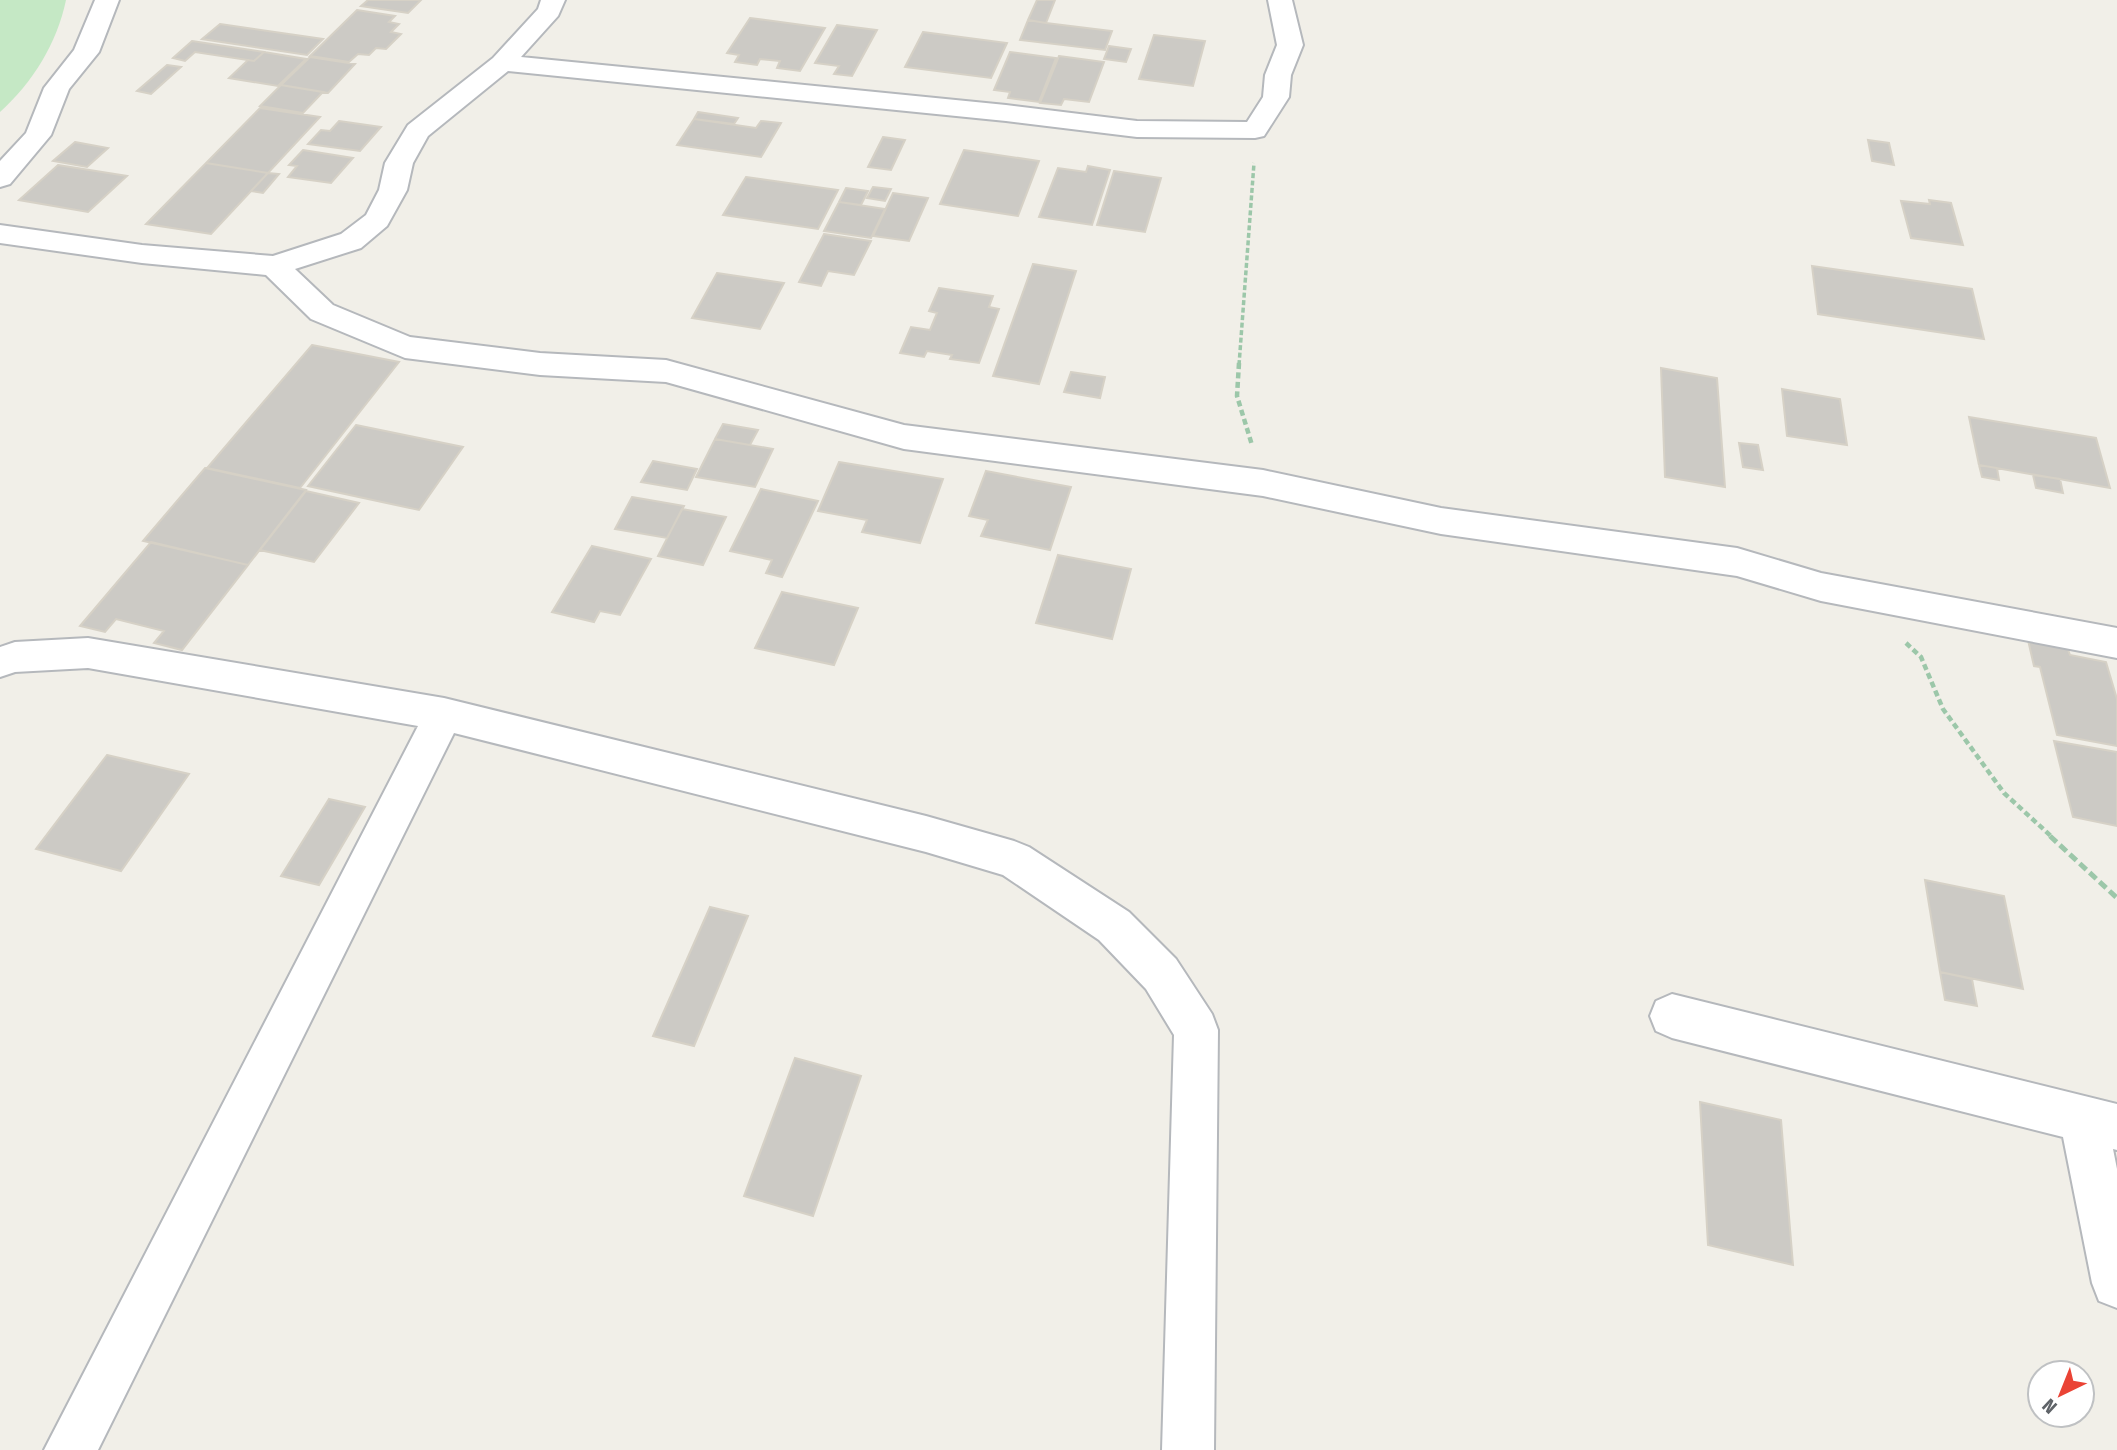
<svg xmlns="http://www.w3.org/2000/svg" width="2117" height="1450" viewBox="0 0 2117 1450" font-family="'Fira Sans Condensed',sans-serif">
  <rect width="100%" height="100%" fill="#f1efe8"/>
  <path fill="#c5e8c5" d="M0,0H66C57,43 33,82 0,112Z"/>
  <path fill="#cccac5" stroke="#d6d1c6" stroke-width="2" d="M368,0H421L408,13L361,6Z
    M1037,0H1055L1046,23L1028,20Z
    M357,10L395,16L389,22L399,24L391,32L401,34L386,49L376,48L369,55L358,54L349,62L310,56Z
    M750,18L825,28L800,71L777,68L780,61L760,59L757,65L735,62L739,55L727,53Z
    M1028,20L1046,23L1112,31L1105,50L1020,40Z
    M220,24L323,39L307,55L202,39Z
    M837,25L877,30L852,76L834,74L839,66L815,63Z
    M923,32L1007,43L991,78L905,67Z
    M1154,35L1205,41L1193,86L1139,79Z
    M192,41L264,52L254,61L195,52L185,61L173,58Z
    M1109,46L1131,49L1126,62L1104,59Z
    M264,52L306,59L278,86L229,78L248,60L254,61Z
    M1010,52L1056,58L1039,102L1008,98L1010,92L994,90Z
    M1059,56L1104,62L1089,102L1064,99L1061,105L1040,103Z
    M310,57L355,64L328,93L281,85Z
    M167,65L181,67L151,94L137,91Z
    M281,85L323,92L303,113L260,106Z
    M260,108L320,117L268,173L206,163Z
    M698,112L738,118L734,124L694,119Z
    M694,119L756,128L761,121L781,123L761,157L677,145Z
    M339,121L381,127L360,151L308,144L321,130L330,131Z
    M883,137L905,140L891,170L868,167Z
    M1868,140L1889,143L1894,165L1872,161Z
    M75,142L108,148L87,167L53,161Z
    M303,150L353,158L331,183L288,177L297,166L289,165Z
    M964,150L1039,161L1018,216L940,204Z
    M206,163L268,173L211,234L146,224Z
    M58,165L127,176L88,212L19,200Z
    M1088,166L1110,170L1092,225L1039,217L1058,168L1086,172Z
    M1114,171L1161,178L1145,232L1097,225Z
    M268,173L279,174L263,193L251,191Z
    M746,177L838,190L818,229L723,215Z
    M873,187L891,189L885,201L867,198Z
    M846,188L868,191L861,205L839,202Z
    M893,193L928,198L909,241L873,236Z
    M1929,200L1951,203L1963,245L1911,238L1901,201L1930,204Z
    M839,202L885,209L871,238L824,231Z
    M824,234L871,241L854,275L828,271L821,286L799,282Z
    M1033,264L1076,271L1039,384L993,376Z
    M1812,266L1972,289L1984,339L1818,314Z
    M717,273L784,283L760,329L692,318Z
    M939,288L993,296L989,307L999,309L979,363L950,359L952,355L927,351L924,357L900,353L911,327L930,330L937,313L929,311Z
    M312,345L399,362L300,488L207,468Z
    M1661,368L1717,378L1725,487L1665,477Z
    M1071,372L1105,377L1100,398L1064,392Z
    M1782,389L1840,399L1847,445L1787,436Z
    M1969,417L2096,438L2110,488L1979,465Z
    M723,424L758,430L750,445L715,439Z
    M356,425L463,447L419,510L308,486Z
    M715,439L773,449L755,487L696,477Z
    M1739,443L1758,445L1763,470L1743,467Z
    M653,461L697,469L687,490L641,482Z
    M839,462L943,479L920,543L862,532L867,520L818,511Z
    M1979,465L1997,468L1999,480L1982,477Z
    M205,468L306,490L248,565L143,541Z
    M986,471L1071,487L1050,550L981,536L988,520L969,516Z
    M2033,475L2060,479L2063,493L2036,488Z
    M761,489L818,501L782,577L766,573L772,560L730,551Z
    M306,491L359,503L314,562L260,550Z
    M632,497L684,506L667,538L615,529Z
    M682,509L726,517L703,565L658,556Z
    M151,542L248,565L182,650L154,643L164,631L116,619L105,632L80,626Z
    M592,546L651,559L620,615L600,611L594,622L552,612Z
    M1058,555L1131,569L1112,639L1036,623Z
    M782,592L858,608L834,665L755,648Z
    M2028,640L2067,647L2070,655L2106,662L2117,699V746L2057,735L2040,667L2034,666Z
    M2054,741L2117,752V826L2073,817Z
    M107,755L189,774L121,871L36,849Z
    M329,799L365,807L319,885L281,876Z
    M1925,880L2004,896L2023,989L1940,972Z
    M710,907L748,916L694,1046L653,1036Z
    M1940,972L1972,979L1977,1006L1945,1000Z
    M795,1058L861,1076L813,1216L744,1196Z
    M1700,1102L1781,1120L1793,1265L1708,1245Z"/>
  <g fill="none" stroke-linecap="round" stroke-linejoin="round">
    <defs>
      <path id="street" d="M95,0H119L99,52L69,89L51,135L10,184L0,187V161L26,133L44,88L74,50Z
        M541,0H565L558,16L521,57L1006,105L1137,121L1247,122L1263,97L1265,75L1277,45L1268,0H1292L1303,45L1291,75L1289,97L1264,136L1255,138L1137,137L1006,121L508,71L428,136L413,163L407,190L387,226L361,248L295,269L333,305L410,337L540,353L666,360L904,425L1263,470L1441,508L1737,548L1821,573L2117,628V658L1821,601L1737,576L1441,534L1263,496L904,449L666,382L540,375L405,358L311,319L266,275L142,263L0,243V225L142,245L273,256L341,234L366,215L379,190L385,163L408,125L493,58L538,9Z
        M88,638L444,698L926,816L1014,841L1029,847L1129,912L1176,959L1212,1014L1218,1030L1214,1450H1162L1174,1035L1146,989L1099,940L1003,875L926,852L454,733L98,1450H44L418,726L88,668L15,672L0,677V647L15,642Z
        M1672,994L2117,1104V1150L2113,1149L2117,1169V1308L2099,1301L2092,1283L2063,1137L1672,1038L1656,1031L1650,1016L1656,1001Z"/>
    </defs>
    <use href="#street" stroke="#b5b8bc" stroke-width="4"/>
    <path stroke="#9cc7a9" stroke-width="3.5" stroke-dasharray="5 2.5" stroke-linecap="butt" d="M1239,365L1254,163"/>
    <path stroke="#9cc7a9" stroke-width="4.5" stroke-dasharray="6 3.5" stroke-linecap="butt" d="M1239,363L1237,396L1252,445
      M1906,643L1921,657L1943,709L2004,793L2052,837"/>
    <path stroke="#9cc7a9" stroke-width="5" stroke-dasharray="9 4.5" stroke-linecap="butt" d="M2050,836L2117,898"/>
    <use href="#street" fill="#fff" fill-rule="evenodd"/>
  </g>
  <g transform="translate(2061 1394) rotate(223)"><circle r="33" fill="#ffffff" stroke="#bfc1c3" stroke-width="2"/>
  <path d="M0-5L12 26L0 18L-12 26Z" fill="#ea4335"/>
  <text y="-10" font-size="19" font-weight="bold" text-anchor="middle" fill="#5f6368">N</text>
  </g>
</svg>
